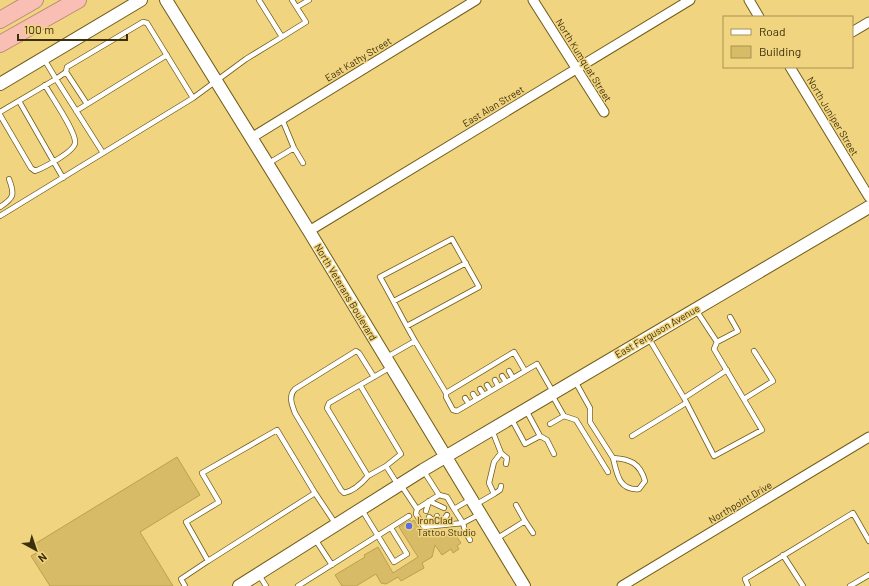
<svg xmlns="http://www.w3.org/2000/svg" width="869" height="586" viewBox="0 0 869 586" font-family="Barlow,sans-serif">
  <rect width="100%" height="100%" fill="#f1d480"/>
  <path fill="#d7bb67" stroke="#bca04c" d="M177,457L200,495L140,532L173,586H50L31,556L38,552L33,545Z
    M410,520L411,522L414,520L424,537L454,533L461,543L457,546L459,549L453,553L451,549L442,555L435,545L432,557L422,563L424,568L401,581L398,577L386,584L381,583L376,574L356,586H342L335,575L365,557L364,555L378,547L393,573L418,557L399,527Z"/>
  <g fill="none" stroke-linecap="round" stroke-linejoin="round">
    <defs>
      <path id="service" d="M259,0L282,37L306,22L292,0
        M297,7L309,0
        M66,72L87,104
        M19,101L63,178
        M76,111L167,55
        M0,112L56,79L44,59
        M0,115L31,168L35,171C43,168 74,152 75,143C77,133 51,96 45,85
        M282,119L294,148L303,163
        M103,153L56,79L66,72L67,67L143,22L147,23L193,98
        M269,163L294,148
        M0,207C14,198 15,195 9,179
        M0,216L193,98L246,59L282,37
        M394,301L466,263
        M696,310L717,342L714,349L762,430L714,456L684,398L727,370
        M407,326L479,287L452,239L380,277C392,298 403,320 415,341
        M648,337L684,398
        M717,342L738,331L730,317
        M387,357L415,341L446,393V397L453,410L457,411L537,364L553,392
        M391,367L329,403L327,408L368,476L386,466L398,485
        M509,371L513,378
        M502,376L506,382
        M495,380L498,386
        M575,381L590,408V422L613,458C630,459 640,463 645,481L639,489C619,491 617,474 613,458
        M360,385L401,454L386,466
        M487,385L491,391
        M480,389L484,395
        M446,393L514,352L525,371
        M473,394L476,399
        M465,398L469,404
        M744,399L773,381L754,351
        M526,410L540,436L547,440L554,454
        M564,416L576,420L608,472
        M511,418L525,444L540,436
        M550,424L564,416L552,395
        M632,436L686,403
        M501,453L507,458L506,464
        M368,476C362,483 354,491 344,493L341,490L295,413C292,405 288,396 295,389L356,351L359,353L374,377
        M401,485L417,509L439,495L423,470
        M494,494L500,490L501,486
        M439,495L447,497L454,509
        M471,499L454,509L463,523L480,514
        M429,501L444,508
        M475,505L494,494L489,483L494,462L501,453L492,430
        M516,505L525,521
        M417,509L416,514L424,527L463,523L465,531L470,540
        M362,510L394,562L407,554L391,528
        M426,511L429,501
        M437,516L440,525
        M429,517L440,525
        M440,525L447,515
        M315,539L332,565
        M496,539L525,521L533,533
        M783,555L803,586
        M208,561L315,493
        M259,575L266,586
        M185,586L181,579L208,561L186,522L219,502L202,473L277,430L315,493L335,523
        M298,586L409,516
        M748,586L745,579L853,513L869,541
        M850,586L869,575"/>
      <path id="minor" d="M533,0L604,112
        M749,0L759,17
        M852,32L869,22
        M790,67L869,197
        M251,138L476,0
        M309,231L690,0
        M622,586L869,437"/>
      <path id="secondary" d="M166,0L309,231L524,586
        M0,84L141,0
        M239,586L423,470L869,207"/>
      <path id="motorway" d="M0,20L35,0
        M0,44L78,0"/>
    </defs>
    <use href="#service" stroke="#715c19" stroke-width="6"/>
    <use href="#minor" stroke="#715c19" stroke-width="11"/>
    <use href="#secondary" stroke="#715c19" stroke-width="14"/>
    <use href="#motorway" stroke="#b88d79" stroke-width="18"/>
    <use href="#service" stroke="#fff" stroke-width="4.5"/>
    <use href="#minor" stroke="#fff" stroke-width="9"/>
    <use href="#secondary" stroke="#fff" stroke-width="12"/>
    <use href="#motorway" stroke="#fabfb4" stroke-width="16"/>
  </g>
  <circle fill="#566fe5" stroke="#f1d480" stroke-width="1.5" cx="409" cy="526" r="4"/>
  <g text-anchor="middle" dominant-baseline="central" stroke-width="3" stroke-linejoin="round" paint-order="stroke">
    <g font-size="10" fill="#3c300c" stroke="#f1d480">
      <text transform="translate(358 59) rotate(-31)">East Kathy Street</text>
      <text transform="translate(584 60) rotate(58)">North Kumquat Street</text>
      <text transform="translate(493 106) rotate(-31)">East Alan Street</text>
      <text transform="translate(833 116) rotate(59)">North Juniper Street</text>
      <text transform="translate(346 292) rotate(59)">North Veterans Boulevard</text>
      <text transform="translate(657 331) rotate(-30)">East Ferguson Avenue</text>
      <text transform="translate(740 502) rotate(-31)">Northpoint Drive</text>
    </g>
    <g font-size="10" fill="#3c300c" stroke="#f1d480" text-anchor="start">
      <text x="417" y="520">IronClad<tspan x="417" dy="12">Tattoo Studio</tspan></text>
    </g>
  </g>
  <rect x="723" y="16" width="130" height="52" fill="#f1d480" stroke="#a99252"/>
  <rect x="731" y="29" width="20" height="6" fill="#ffffff" stroke="#a99252"/>
  <text x="759" y="36" font-size="12" fill="#3c300c">Road</text>
  <rect x="731" y="46" width="20" height="12" fill="#d7bb67" stroke="#a99252"/>
  <text x="759" y="56" font-size="12" fill="#3c300c">Building</text>
  <g transform="translate(36 550) rotate(140)" stroke="#f1d480" stroke-width="3" paint-order="stroke">
  <path d="M0-3L7 15L0 10L-7 15Z" fill="#3c300c"/>
  <text y="-6" font-size="11" font-weight="bold" text-anchor="middle" fill="#3c300c">N</text>
  </g>
  <path d="M18 34v6h109v-6" fill="none" stroke="#3c300c" stroke-width="2"/>
  <text x="24" y="34" font-size="12" fill="#3c300c" stroke="#f1d480" stroke-width="3" paint-order="stroke">100 m</text>
</svg>
